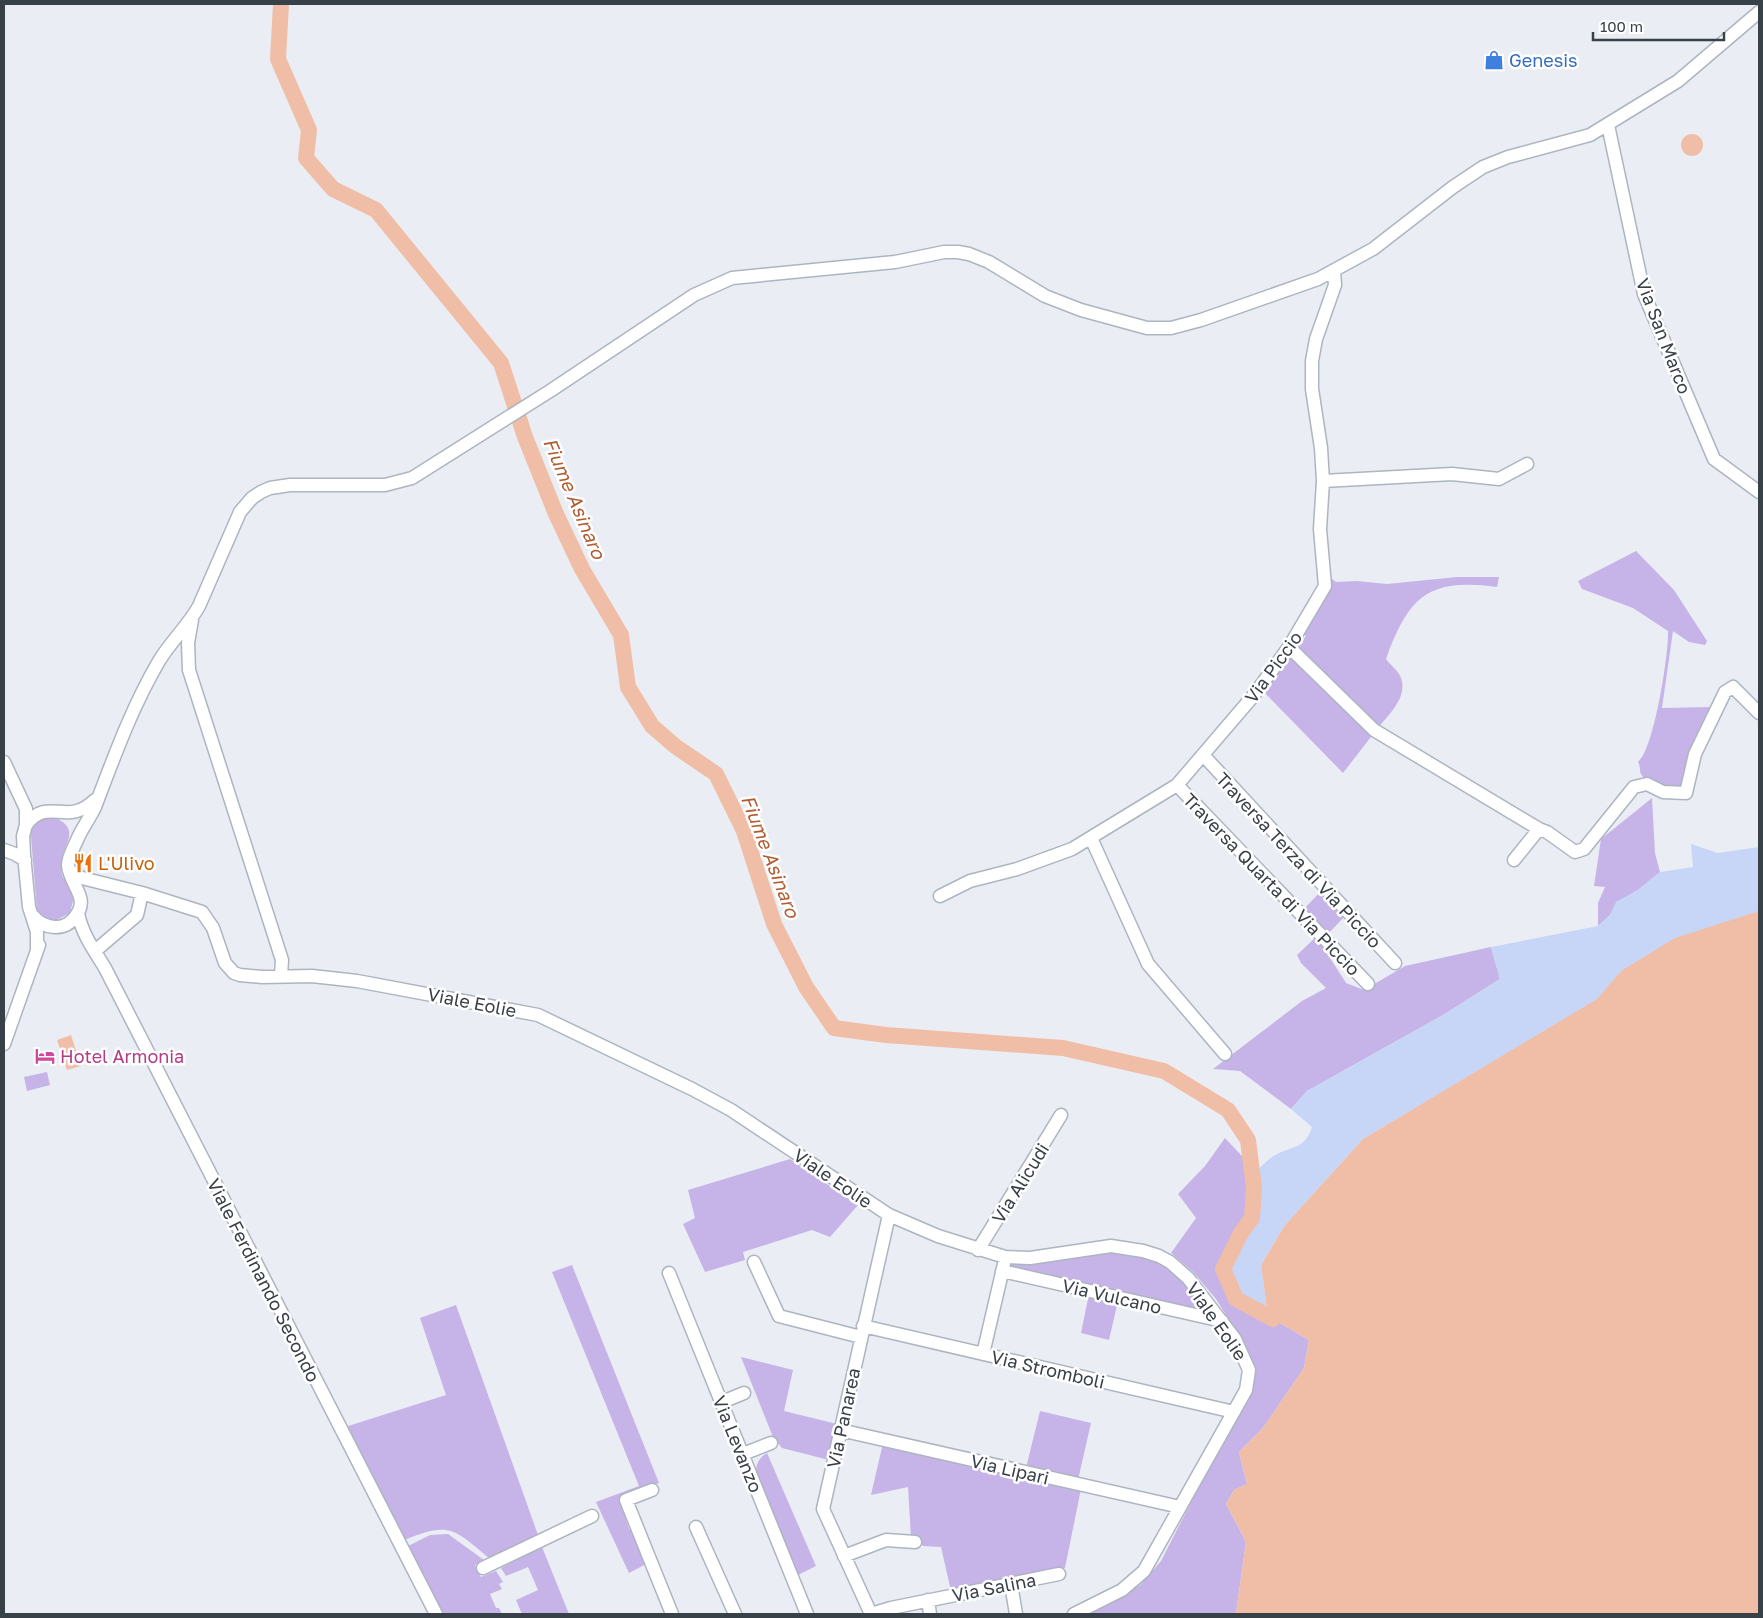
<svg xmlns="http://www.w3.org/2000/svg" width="1763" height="1618" viewBox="0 0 1763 1618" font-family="'Golos Text',sans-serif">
  <rect width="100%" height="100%" fill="#eaeef4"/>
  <path fill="#c6b3e8" d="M1636,551L1674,590L1707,641L1705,645L1689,642L1673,631L1662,708L1712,707L1683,790C1671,790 1648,786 1641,774C1639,770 1641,767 1638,762C1654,750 1669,653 1668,631L1633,608L1582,589L1578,581Z
    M1457,577H1499L1497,587C1428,578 1409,596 1386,659C1390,665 1399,671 1401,678C1408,698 1388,715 1377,729L1295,648L1297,638L1302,641L1306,636L1301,632L1331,578L1336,582L1357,581L1387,584Z
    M1288,654L1374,733L1343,773L1262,690Z
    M1652,798L1655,853L1660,872L1638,890L1617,902L1610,915L1598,926V903L1605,887L1594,886L1601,839Z
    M54,817C85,831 59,846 61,868C61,880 71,886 74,897L70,913L55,921L44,918L37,911L31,837C31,823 41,818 54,817Z
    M1323,889L1347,914L1326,936L1302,911Z
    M1318,935L1330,950V958L1346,983L1364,990L1405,966L1491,947L1500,979L1443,1015L1307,1091L1291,1109L1240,1071L1213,1069L1302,1001L1326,988L1301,963L1297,955Z
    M47,1072L50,1085L27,1091L24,1077Z
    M1225,1138L1256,1171L1259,1201L1253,1225L1235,1253L1229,1274L1235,1287L1244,1298L1267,1309L1273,1319L1309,1340L1304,1368L1263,1428L1239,1452L1247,1484L1234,1490L1226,1504L1246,1542L1236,1613L1090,1614L1140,1585L1161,1561L1206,1473L1252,1391L1255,1373L1253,1363L1240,1338L1216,1299L1193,1272L1171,1253L1196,1218L1178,1194L1205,1166Z
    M790,1159L858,1205L830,1237L812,1230L743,1252L745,1260L705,1272L683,1224L695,1218L688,1190Z
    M1108,1249L1142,1254L1174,1271L1211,1314L1013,1270L1010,1266L1012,1262Z
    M572,1265L659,1483L623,1498L622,1507L629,1529L637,1535L648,1563L629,1573L596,1502L639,1486L552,1272Z
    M1089,1294L1118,1301L1109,1340L1081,1333Z
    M456,1305L538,1535L489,1558C453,1528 449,1521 402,1541L345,1427L446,1395L420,1318Z
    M741,1357L793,1370L784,1411L837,1424L829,1460L782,1448L773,1437Z
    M1040,1411L1091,1423L1078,1480L1026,1468Z
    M883,1443L1081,1489L1065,1568L951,1591L941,1547L923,1546L916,1538L911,1537L908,1487L871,1495Z
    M767,1453L816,1566L796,1576C786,1552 757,1494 756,1472C756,1463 760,1457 767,1453Z
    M448,1534L484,1560L475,1565L481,1577L496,1571L503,1582L499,1584L502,1589L490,1594L496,1608H499L502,1614H441L406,1547L430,1535Z
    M542,1547L569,1614H522L516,1600L538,1590L528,1567L506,1576L501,1568Z"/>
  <path fill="#c7d6f7" d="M1691,844L1718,853L1759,847V911L1621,971L1598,999L1363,1139L1285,1225L1261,1265L1267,1309C1242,1297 1218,1281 1236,1250C1241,1242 1249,1234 1253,1225C1261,1207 1258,1189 1256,1171C1262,1166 1268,1159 1275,1155C1294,1145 1304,1150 1312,1127L1291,1109L1307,1091L1443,1015L1500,979L1491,947L1598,926L1610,915L1616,902L1638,890L1660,872L1693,867Z"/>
  <path fill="#f0bea7" d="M1681 145a11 11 0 1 1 22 0a11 11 0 1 1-22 0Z
    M1759,911V1614H1234L1236,1613L1246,1542L1226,1504L1234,1490L1247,1484L1239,1452L1263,1428L1304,1368L1309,1340L1273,1319L1267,1309L1261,1265L1285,1225L1363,1139L1597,999L1621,971L1675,938Z
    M71,1035L81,1066L67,1070L57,1040Z"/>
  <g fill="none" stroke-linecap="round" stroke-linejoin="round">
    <path stroke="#f0bea7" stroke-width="16" d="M281,4L278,59L309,130L306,158L333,189L376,210L501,363L525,437L556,514L582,569L621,635L628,687L652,726L675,746L716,774L744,831L774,924L806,987L834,1028L886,1035L1063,1048L1164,1071L1228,1110L1248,1140L1254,1188L1252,1218L1241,1233L1223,1269L1236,1299L1273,1319"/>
    <defs>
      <path id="minor" d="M1608,125L1644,294L1714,459L1759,492
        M1323,481L1452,474L1499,479L1527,464
        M192,620L188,643L189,670L282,960L281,975
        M1289,647L1374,730L1539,829L1514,860
        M1204,756L1395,963
        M4,762L26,809V825L23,836L24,855L29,907L37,932V951
        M1177,785L1368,984
        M26,825C49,795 66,828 95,800
        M1539,829L1547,832L1575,852L1584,849L1634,787L1647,784L1663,792L1686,793L1695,754L1725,692L1733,687L1759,713
        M1091,838L1148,964L1225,1054
        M4,850L15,854L25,860
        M69,870L82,878L142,893L202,912L213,928L225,963L234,973L240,975L262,977L312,976L357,981L538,1015L692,1089L731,1110L889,1215L938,1236L1005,1257L1030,1258L1111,1246L1143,1251L1159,1256L1170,1262L1188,1278L1235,1339L1249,1370L1246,1390L1144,1571L1122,1590L1074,1614
        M940,896L970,881L1017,869L1072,849L1177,785L1254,695L1289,647L1325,586L1320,529L1323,481L1321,448L1312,389V361L1316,339L1335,285L1334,271
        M78,913C82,934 94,950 105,968L436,1614
        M33,916C44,929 64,932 75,917C91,898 69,884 68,865C68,857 74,847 77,840C82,828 90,818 95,807C114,757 132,707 159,661C171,641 188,626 199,606L240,512L252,498L261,492L270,488L290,485H385L412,478L550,391L694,295L732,278L895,262L944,252H958L969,254L989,262L1045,296L1081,310L1147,328H1171L1201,320L1318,279L1373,249L1453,187L1483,167L1508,157L1590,135L1678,81L1759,12
        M95,951L137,915L142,893
        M4,1044L39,945
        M978,1250L1061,1115
        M754,1262L779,1316L861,1337
        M1002,1271L1222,1321
        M669,1273L807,1614
        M863,1326L1234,1412
        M983,1354L1004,1264
        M722,1402L744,1393
        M840,1430L1180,1507
        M743,1454L771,1443
        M652,1490L626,1500L672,1614
        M696,1527L735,1614
        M844,1556L886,1540L915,1542
        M483,1568L592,1516
        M1011,1584L1016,1614
        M928,1600L930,1614
        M871,1614L823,1509L889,1215
        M871,1614L891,1608L1059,1574"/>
    </defs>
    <use href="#minor" stroke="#acb5c0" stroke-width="15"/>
    <use href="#minor" stroke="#fff" stroke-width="12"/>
  </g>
  <defs>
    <symbol id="shop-bare" viewBox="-9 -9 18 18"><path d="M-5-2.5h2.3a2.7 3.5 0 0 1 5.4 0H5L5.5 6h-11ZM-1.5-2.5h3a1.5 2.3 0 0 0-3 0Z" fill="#3f7fe0" stroke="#fff" stroke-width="2.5" paint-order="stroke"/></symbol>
    <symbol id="restaurant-bare" viewBox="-9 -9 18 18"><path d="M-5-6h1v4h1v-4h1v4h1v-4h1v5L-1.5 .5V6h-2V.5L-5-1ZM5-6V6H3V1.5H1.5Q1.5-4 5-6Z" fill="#e8710a" stroke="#fff" stroke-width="2.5" paint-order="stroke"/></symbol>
    <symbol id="hotel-bare" viewBox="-9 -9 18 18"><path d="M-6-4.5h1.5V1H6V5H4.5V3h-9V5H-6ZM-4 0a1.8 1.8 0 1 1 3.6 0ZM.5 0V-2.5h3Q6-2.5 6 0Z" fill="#d1479c" stroke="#fff" stroke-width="2.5" paint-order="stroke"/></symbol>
  </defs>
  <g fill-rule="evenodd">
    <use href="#shop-bare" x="1480" y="46" width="28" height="28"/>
    <use href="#restaurant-bare" x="69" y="849" width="28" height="28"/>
    <use href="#hotel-bare" x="31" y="1042" width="28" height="28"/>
  </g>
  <g text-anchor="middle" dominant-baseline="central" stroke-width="5" stroke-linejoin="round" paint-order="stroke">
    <g font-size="18" fill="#366cbe" stroke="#fff" text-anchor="start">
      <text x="1509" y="60">Genesis</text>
    </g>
    <g font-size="18" fill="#384048" stroke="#fff">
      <text transform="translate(1664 336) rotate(69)">Via San Marco</text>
      <text transform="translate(1273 667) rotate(-54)">Via Piccio</text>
      <text transform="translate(1299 860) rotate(47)">Traversa Terza di Via Piccio</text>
      <text transform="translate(1272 884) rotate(46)">Traversa Quarta di Via Piccio</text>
      <text transform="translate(472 1002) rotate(11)">Viale Eolie</text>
      <text transform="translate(833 1178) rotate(34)">Viale Eolie</text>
      <text transform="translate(1020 1183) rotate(-58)">Via Alicudi</text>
      <text transform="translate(264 1280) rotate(63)">Viale Ferdinando Secondo</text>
      <text transform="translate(1112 1296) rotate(13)">Via Vulcano</text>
      <text transform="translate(1217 1321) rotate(55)">Viale Eolie</text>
      <text transform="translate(1048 1369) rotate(13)">Via Stromboli</text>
      <text transform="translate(843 1418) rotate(-78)">Via Panarea</text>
      <text transform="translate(738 1444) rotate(68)">Via Levanzo</text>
      <text transform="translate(1010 1469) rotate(13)">Via Lipari</text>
      <text transform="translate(994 1587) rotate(-11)">Via Salina</text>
    </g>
    <g font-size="18" fill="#c56008" stroke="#fff" text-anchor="start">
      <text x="98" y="863">L'Ulivo</text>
    </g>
    <g font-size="18" fill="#b23c85" stroke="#fff" text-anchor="start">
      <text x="60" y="1056">Hotel Armonia</text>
    </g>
    <g font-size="19" font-style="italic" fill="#b45c31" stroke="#fff">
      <text transform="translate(575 498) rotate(67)">Fiume Asinaro</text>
      <text transform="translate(771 856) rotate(69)">Fiume Asinaro</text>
    </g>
  </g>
  <rect width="1763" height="1618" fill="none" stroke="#384048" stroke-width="10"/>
  <path d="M1593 32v8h131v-8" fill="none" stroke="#384048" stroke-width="2.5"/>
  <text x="1600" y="32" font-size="15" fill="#384048" stroke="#ffffff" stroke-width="4" paint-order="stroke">100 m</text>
</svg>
